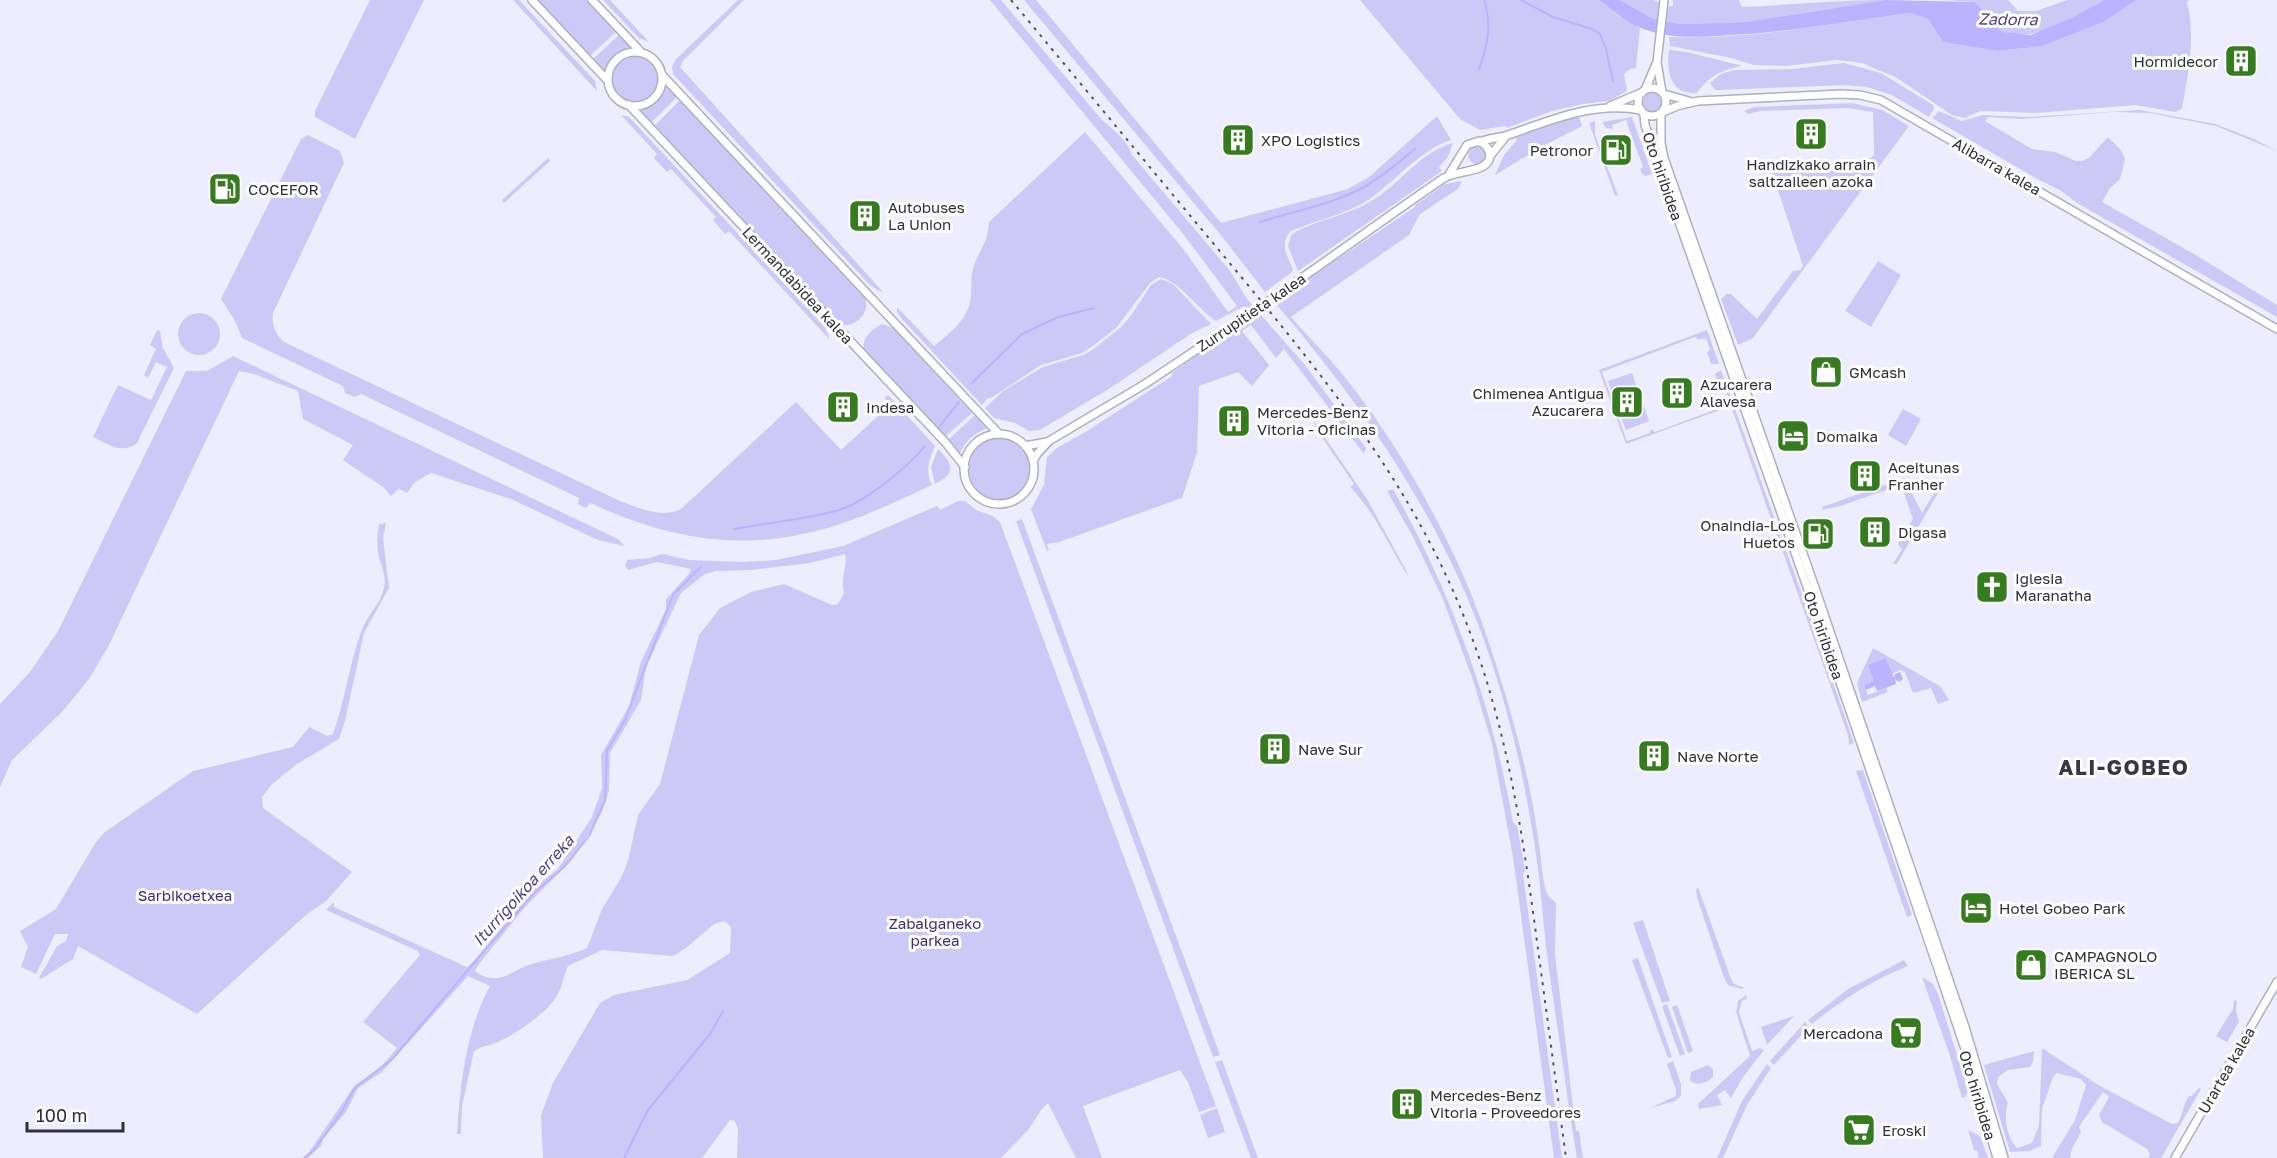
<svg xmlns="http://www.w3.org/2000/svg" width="2277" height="1158" viewBox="0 0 2277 1158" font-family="'Golos Text',sans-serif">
  <rect width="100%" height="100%" fill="#eeedff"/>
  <path fill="#cdc9f7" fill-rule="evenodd" d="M370,0H424L355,139L315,117V111Z
    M513,0H519L595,81L597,91Z
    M537,0H587L616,32L590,56Z
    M603,0H610L649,42L639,38Z
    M738,0H744L683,61L680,67L883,292L877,290L869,284L673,74L672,67L676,59Z
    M990,0H1001L1101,119C1112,129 1128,140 1132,155L1230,271L1247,299L1305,365L1366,448L1364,454L1284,349L1276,358L1251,325L1242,331L1269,365L1252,386L1238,372L1199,386L1197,453L1182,498L1059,542L1047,544L1049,550L1047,551L1031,509L1044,485L1047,457L1057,448L1087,431L1172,376V373L1252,317L1244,306L1216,321C1197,309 1179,280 1159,277L1150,283L1117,327L1093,346L1082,353L1041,365L991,398H988L982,405L902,319L897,312V307L934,346C950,333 971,317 971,294C972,282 970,278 974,266C980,248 988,243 989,222L1085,132L1184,250L1228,312L1237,306L1184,235Z
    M1024,0H1036L1221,223L1348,189L1369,177L1437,116L1451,140C1417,151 1395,183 1365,202C1343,215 1315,221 1291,231C1279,243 1287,255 1293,269L1292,272L1265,292L1224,239Z
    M1360,0H1599L1618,16L1640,28L1636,68L1630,69L1624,74L1627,91L1609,101L1583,104L1552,111L1507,128L1505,126L1480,130L1460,119Z
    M1620,0H1654L1666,7L1673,6V0H1739L1742,7C1790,5 1837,0 1885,0L1746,22L1680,24L1652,18Z
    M1945,0H2008L2018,11H2036L2067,0H2104C2075,17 2037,43 2002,32L1975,2Z
    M2136,0H2189L2187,2C2196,36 2188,75 2182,109L2175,112L2136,105L2036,113L1980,111L1965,118L1952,115L1897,78L1862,63L1837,60L1786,66L1754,65L1731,58L1670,46L1669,37C1750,40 1830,24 1910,13L1928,19L1943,42L1997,51L2042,46L2104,22Z
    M619,35L631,47C617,51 608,58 604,72L593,59Z
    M1669,50L1687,52L1743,66C1723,69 1709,76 1697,93C1670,95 1666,71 1669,50Z
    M612 79a23 23 0 1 1 46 0a23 23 0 1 1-46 0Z
    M1844,63L1881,73L1933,105L1934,109L1929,117L1892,95L1867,87L1845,85L1719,90H1715L1710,83L1721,74L1734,70L1792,69Z
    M667,86L677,97L651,123L640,111L656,103Z
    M1643 102a10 10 0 1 1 20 0a10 10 0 1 1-20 0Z
    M680,100L865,298C872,312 853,331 838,323L654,126Z
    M1852,103L1882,110L1909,126L1753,338L1738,345L1721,299L1727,294H1731L1757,319L1793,271L1800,270L1803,266L1770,166L1782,165L1785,169L1849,165L1852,162L1869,160L1874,155V150L1873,112L1848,108L1760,111L1748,114L1744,111L1754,107Z
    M2140,110L2215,124L2254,139L2277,151L2216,126L2150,113L2112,112L2021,119L1988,117L1985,121L2032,149L2055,152L2076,161H2082L2089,158L2108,137L2120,149L2125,159L2120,179L2110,188L2102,202L2194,254L2277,305V317L2077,203L2060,190L2039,180L1932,118L1939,111L1962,121L1983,115L2027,117Z
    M621,115L629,117L825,327L830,340L729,231L725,234L713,220L716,217L671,169L667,172L654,158L657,154Z
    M1579,116L1582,126L1543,146L1495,175L1504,155L1517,140L1515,138L1543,127Z
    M1632,117L1652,174L1646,176L1642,174L1640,169L1643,167L1626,120L1612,125L1613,129L1606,128L1602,122Z
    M1595,121V135L1618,195L1615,196L1589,123Z
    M308,135L340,151L344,163L273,313C271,325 276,335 284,342L620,501C640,508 661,519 681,509L796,402L841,450L890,405L885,398L888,395L935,446C929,460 925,471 932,485C902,499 873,513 843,523C752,554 675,542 590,503L586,508L578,504L579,498L361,394L355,397L345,393L343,386L242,338L235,321L221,299L301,139Z
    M1453,143L1448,157L1439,167L1442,171L1298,271L1288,246L1291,235C1313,220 1348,216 1373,200C1401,183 1420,152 1453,143Z
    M1468 155a9 9 0 1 1 18 0a9 9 0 1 1-18 0Z
    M548,158L550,161L504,203L502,200Z
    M1462,181L1458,189L1420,214L1409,235L1291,317C1312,341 1335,363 1354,389C1406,456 1456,548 1484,628C1508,699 1529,769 1539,844C1541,855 1543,885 1547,893C1548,897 1554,900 1556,903L1555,954L1576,1131H1579L1583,1158H1577L1569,1109C1562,1055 1553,1001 1546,947C1543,919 1541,890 1537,862C1529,803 1517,745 1500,689C1457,541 1374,419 1276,304L1303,285L1302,283L1415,207V205L1445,184Z
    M1878,261L1901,275L1871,327L1845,311Z
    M1161,279L1173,284L1211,324L1192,333L1107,390L1040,430L1029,431L1015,423L994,418L985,408L1003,391L1043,367L1083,355L1094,349L1121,327L1132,314L1151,285Z
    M178 334a21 21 0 1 1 42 0a21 21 0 1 1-42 0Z
    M883,324L893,328L972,413L945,437L865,352C859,340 872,328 883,324Z
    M157,330L160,331L163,348L174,368L137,443C122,455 108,444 93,437L118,385L151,400L167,367L156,362L148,378L144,375L156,349L150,345Z
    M1707,330L1719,364H1711L1707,352L1710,350L1706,338L1699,340L1695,337L1602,372L1627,441L1650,433L1651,429L1655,432L1725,406L1721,402L1729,399L1724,386L1719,388L1715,374L1721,370L1813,625L1854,743L1849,745L1848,735L1731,406L1626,444L1599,370Z
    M233,356L618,539L625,546L598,540L511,499L431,473L415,482L407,493L399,489L391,496L383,487L343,460L353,445L303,419L298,391L254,374L239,371L109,645L89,679L62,712L12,760L0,787V704L30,672L58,631L186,371H207Z
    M1632,373L1637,388H1635L1634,385L1614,392L1615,396L1614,397L1608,381Z
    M1642,406H1644L1649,421L1626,430L1620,414L1622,413L1624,418L1643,411Z
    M1903,409L1921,419L1906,446L1888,435Z
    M975,415L987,428C974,434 966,440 960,453L948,440Z
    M1313,420L1367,499L1406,570L1409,578C1390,548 1375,512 1350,487L1354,484L1317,430Z
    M969 469a31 31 0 1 1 62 0a31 31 0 1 1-62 0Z
    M938,449C954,465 956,473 935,484L931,467Z
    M1904,478L1922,513L1937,488L1938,493L1897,564H1893L1902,549L1898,544L1913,519L1901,485L1840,506L1823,510L1822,507Z
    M1393,489C1452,594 1492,704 1513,822L1517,826L1525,870L1523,874L1562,1158H1554L1513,857L1492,744L1472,677L1442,597L1413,537L1387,491Z
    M958,501H965L976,510L993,516L1000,522L1216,1106L1199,1112L1188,1082L1180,1070L1083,1106L1102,1158H1076L1048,1103L1041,1110L1029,1129L1001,1158H737L738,1129L735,1121L730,1120L702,1158H543L541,1115L553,1083L600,1003L614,995L687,980L730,953L731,927L725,921L714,924L686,948L673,956L602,950L568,966C563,977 563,987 556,997C547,1013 513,1036 496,1043C488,1046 482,1046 474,1051L462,1106L461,1134H457C460,1084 466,1030 490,986L468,976L382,1072L358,1088L346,1112L323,1139L321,1146L308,1158H302L309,1152L355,1085L381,1067L397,1048L363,1022L420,955L418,951L326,910L334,902V907L467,967L472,963L537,885L558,869L592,817L602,788L601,755L629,706L641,662L666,609V599L688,575L691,569L657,562L628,570L625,566L627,560L650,558L662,554L689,560L744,562L776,560L843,546L937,506L940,510ZM845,554C848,568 840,576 844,593L838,604L832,605L784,584L751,592L720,608L699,635L660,784L638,815L628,861L621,878L602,909L587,948C566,958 544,959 523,967C515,971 507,977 497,978C489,979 481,976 475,971L479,964L525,907L572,860L601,814L609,791L610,753L641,700L646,667L681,593L705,574L716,571L752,570L810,563Z
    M1022,519L1220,1055L1213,1057L1016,521Z
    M386,523L383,538L389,588L364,633L345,721L339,739L297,764L272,784L262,797L263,808L352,872L326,901L306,915L197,1014L78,946L73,959L41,979L39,978L57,946L66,941L68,934H55L36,974L21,967L28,947L20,931L56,909L96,842L105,832L193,771L293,747L309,727L327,736L333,734C345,700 349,665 361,632C366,616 381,604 384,588C387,575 380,564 378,552C377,543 377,533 379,524Z
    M1873,648L1940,686L1949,700L1938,704L1931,688L1913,693L1905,672L1900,670L1892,674L1886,658L1874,681L1864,685L1868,695L1886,688L1888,692L1862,702L1857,683Z
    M1863,770L1912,915L1907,917L1856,771Z
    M1698,887L1731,979L1734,984L1744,988L1742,989L1728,985L1724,978L1697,897L1696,890Z
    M1643,920L1670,1001L1662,1003L1633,923Z
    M1638,958L1672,1057L1668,1058L1632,960Z
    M1904,960L1908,966C1872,980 1842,1000 1812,1024L1808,1020L1848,989Z
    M1922,977L1933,984L1938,994L1968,1090L1966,1096L1962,1098L1949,1053Z
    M1746,995L1747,999L1742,1001L1739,1012L1752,1051L1760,1048L1764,1050L1743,1077L1731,1098L1725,1090L1717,1095L1722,1105L1699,1109L1698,1104L1750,1056L1736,1012L1738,1001Z
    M2234,1000L2237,1001L2236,1010L2239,1022L2227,1042L2216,1036L2233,1009Z
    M1667,1004L1685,1054L1680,1056L1662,1006Z
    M1677,1005L1693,1051L1688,1053L1672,1007Z
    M1794,1016L1767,1045L1761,1027Z
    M1805,1022L1809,1027L1774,1065L1770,1061Z
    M2042,1048L2100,1086L2172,1124L2178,1123C2183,1114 2183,1104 2189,1096H2191L2199,1088L2201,1089L2161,1158H2149L2150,1154L2147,1149L2102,1122L2099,1115L2109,1097L2103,1092L2079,1127L2081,1132L2072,1149L2070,1158H2052L2075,1120L2086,1085L2081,1079L2057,1073L2053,1077L2042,1109L2041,1146L2029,1151L2010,1152L1984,1065L2034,1051L2033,1062L2030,1067L2008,1070L1998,1077L1997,1084L2008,1103C2003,1117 2007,1137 2017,1148L2032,1143L2039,1126Z
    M1222,1060L1258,1158H1251L1215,1062Z
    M1673,1061L1681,1084V1096L1675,1101L1650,1108L1676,1096V1090L1667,1064Z
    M1767,1064L1771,1068L1747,1105L1723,1158H1717L1742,1101Z
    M1708,1065L1713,1069V1077C1707,1083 1696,1087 1690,1080L1691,1072Z
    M1217,1108L1225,1132L1208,1138L1200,1115Z
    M1968,1130L1980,1136L1988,1158H1979L1977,1150H1974Z"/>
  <path fill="#bbb3ff" d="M1599,0H1620L1652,18L1680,24L1746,22L1885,0L1975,2L2002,32L2031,35L2072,18L2104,0H2136L2104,22L2042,46L1997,51L1943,42L1928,19L1910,13C1850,21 1791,32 1731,35C1701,37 1670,40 1641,28C1625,22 1612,10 1599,0Z
    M1886,658L1894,678L1895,674L1900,672L1903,679L1899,682L1895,679L1896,684L1877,691L1875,686L1866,690L1864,685L1874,681L1868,665Z"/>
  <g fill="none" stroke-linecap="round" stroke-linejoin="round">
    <path stroke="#bbb3ff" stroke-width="2" d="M1521,0L1553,17L1592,29L1600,34L1606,49L1613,81
      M1479,69C1488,45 1492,25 1484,0
      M1260,222C1294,211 1331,205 1362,188C1382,177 1398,163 1415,149
      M972,383L1022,334L1058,317L1094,308
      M939,427L959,402
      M734,529C769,522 805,520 839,510C864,503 909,466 925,446
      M305,1158L313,1151L341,1113L354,1089L393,1058L532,895L565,866L589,836L605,800L607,751L625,720L673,595L701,567
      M624,1158L648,1110L710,1034L723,1011"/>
    <defs>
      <path id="minor" d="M532,0L608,81
        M592,0L640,51
        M608 79a27 27 0 1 1 54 0a27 27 0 1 1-54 0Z
        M662,75L999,434
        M1638 102a14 14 0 1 1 28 0a14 14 0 1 1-28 0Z
        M1645,90L1656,64
        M1662,92L1657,62L1664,0
        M1664,94L1689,101
        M629,105L945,442L965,467
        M1610,106L1643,92
        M1663,112L1677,106L1698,101L1841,94L1860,95L1881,100L2277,329
        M1661,113V143L1664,158L1813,582L1965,1027L2004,1158
        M1644,114L1645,125L1826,641L1939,972L1965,1049L1997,1158
        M1480,142C1489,138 1499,138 1508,135C1552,120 1594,101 1641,110
        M1490,156L1506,136
        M1300,279C1348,246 1395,211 1444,178C1455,171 1480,172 1487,163C1494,154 1487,145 1479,141L1467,145L1448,176
        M964 469a35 35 0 1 1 70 0a35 35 0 1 1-70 0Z
        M1025,446L1047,442
        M1033,461L1037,454L1049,441L1145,384L1250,314
        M2175,1158L2277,982"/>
    </defs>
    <use href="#minor" stroke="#b0afbf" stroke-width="10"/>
    <use href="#minor" stroke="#fff" stroke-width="7"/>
    <path stroke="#54535c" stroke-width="2" stroke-dasharray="3 6" stroke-linecap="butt" d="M1011,0C1082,85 1152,170 1223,255C1326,379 1422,494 1476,649C1509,742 1523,838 1536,934C1546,1009 1556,1083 1566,1158"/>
    <defs>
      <path id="minor-bridge" d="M1250,314L1300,279"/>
    </defs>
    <use href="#minor-bridge" stroke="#b0afbf" stroke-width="10" stroke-linecap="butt"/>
    <use href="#minor-bridge" stroke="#fff" stroke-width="7"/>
  </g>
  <defs>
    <symbol id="building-square" viewBox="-11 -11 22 22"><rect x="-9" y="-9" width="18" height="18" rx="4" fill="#367b1d" stroke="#fcfcfc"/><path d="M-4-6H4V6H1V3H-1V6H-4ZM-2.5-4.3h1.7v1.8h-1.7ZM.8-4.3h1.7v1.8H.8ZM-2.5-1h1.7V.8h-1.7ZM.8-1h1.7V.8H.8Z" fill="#fff"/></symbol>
    <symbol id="fuel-square" viewBox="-11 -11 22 22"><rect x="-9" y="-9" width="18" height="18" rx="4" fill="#367b1d" stroke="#fcfcfc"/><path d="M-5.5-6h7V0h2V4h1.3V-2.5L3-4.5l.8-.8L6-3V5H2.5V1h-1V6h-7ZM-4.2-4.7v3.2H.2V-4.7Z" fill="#fff"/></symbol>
    <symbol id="shop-square" viewBox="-11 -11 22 22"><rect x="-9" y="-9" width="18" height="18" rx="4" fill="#367b1d" stroke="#fcfcfc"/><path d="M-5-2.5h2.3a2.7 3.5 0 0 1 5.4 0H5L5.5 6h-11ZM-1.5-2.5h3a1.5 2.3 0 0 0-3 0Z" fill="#fff"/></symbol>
    <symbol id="hotel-square" viewBox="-11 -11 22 22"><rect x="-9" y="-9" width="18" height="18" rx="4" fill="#367b1d" stroke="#fcfcfc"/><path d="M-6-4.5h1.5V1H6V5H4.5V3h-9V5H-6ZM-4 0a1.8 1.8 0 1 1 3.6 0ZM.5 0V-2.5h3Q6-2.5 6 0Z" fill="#fff"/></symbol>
    <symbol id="church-square" viewBox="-11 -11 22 22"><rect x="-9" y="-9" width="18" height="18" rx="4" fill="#367b1d" stroke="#fcfcfc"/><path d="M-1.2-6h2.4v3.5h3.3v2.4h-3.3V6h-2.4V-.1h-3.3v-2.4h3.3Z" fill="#fff"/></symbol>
    <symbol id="supermarket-square" viewBox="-11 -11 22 22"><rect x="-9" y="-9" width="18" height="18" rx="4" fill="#367b1d" stroke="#fcfcfc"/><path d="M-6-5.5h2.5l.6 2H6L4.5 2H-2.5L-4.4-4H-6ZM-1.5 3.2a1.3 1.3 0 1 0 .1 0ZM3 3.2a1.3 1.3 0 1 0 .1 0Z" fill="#fff"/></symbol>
  </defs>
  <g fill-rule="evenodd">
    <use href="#building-square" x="2222" y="42" width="38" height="38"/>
    <use href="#building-square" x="1792" y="115" width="38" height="38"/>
    <use href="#building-square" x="1219" y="121" width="38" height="38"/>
    <use href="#fuel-square" x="1597" y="131" width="38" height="38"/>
    <use href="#fuel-square" x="206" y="170" width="38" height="38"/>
    <use href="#building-square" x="846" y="197" width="38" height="38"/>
    <use href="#shop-square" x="1807" y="353" width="38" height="38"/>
    <use href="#building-square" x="1658" y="374" width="38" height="38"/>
    <use href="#building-square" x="1608" y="383" width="38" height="38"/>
    <use href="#building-square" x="824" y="388" width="38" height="38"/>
    <use href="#building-square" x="1215" y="402" width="38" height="38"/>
    <use href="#hotel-square" x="1774" y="417" width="38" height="38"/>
    <use href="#building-square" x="1846" y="457" width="38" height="38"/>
    <use href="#building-square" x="1856" y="513" width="38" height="38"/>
    <use href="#fuel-square" x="1799" y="515" width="38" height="38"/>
    <use href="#church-square" x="1973" y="568" width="38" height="38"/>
    <use href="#building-square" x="1256" y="730" width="38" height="38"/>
    <use href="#building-square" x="1635" y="737" width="38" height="38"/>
    <use href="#hotel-square" x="1957" y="889" width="38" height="38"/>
    <use href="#shop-square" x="2012" y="946" width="38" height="38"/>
    <use href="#supermarket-square" x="1887" y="1014" width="38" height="38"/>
    <use href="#building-square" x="1388" y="1085" width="38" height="38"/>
    <use href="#supermarket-square" x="1840" y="1111" width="38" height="38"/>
  </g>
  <g text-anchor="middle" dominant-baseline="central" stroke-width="6" stroke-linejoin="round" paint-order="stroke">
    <g font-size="15" fill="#303037" stroke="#fcfcfc" text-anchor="start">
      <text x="2218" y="61" text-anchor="end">Hormidecor</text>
      <text x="1261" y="140">XPO Logistics</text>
      <text x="1593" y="150" text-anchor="end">Petronor</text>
      <text x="1811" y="164" text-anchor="middle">Handizkako arrain<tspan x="1811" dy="17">saltzaileen azoka</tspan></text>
      <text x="248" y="189">COCEFOR</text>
      <text x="888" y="207">Autobuses<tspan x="888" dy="17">La Union</tspan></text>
      <text x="1849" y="372">GMcash</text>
      <text x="1700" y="384">Azucarera<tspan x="1700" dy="17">Alavesa</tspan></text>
      <text x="1604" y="393" text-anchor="end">Chimenea Antigua<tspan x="1604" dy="17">Azucarera</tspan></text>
      <text x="866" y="407">Indesa</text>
      <text x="1257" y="412">Mercedes-Benz<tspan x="1257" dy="17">Vitoria - Oficinas</tspan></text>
      <text x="1816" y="436">Domaika</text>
      <text x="1888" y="467">Aceitunas<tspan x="1888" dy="17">Franher</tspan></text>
      <text x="1795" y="525" text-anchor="end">Onaindia-Los<tspan x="1795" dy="17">Huetos</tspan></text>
      <text x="1898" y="532">Digasa</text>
      <text x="2015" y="578">Iglesia<tspan x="2015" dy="17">Maranatha</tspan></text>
      <text x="1298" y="749">Nave Sur</text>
      <text x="1677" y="756">Nave Norte</text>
      <text x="1999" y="908">Hotel Gobeo Park</text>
      <text x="2054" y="956">CAMPAGNOLO<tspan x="2054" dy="17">IBERICA SL</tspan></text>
      <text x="1883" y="1033" text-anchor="end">Mercadona</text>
      <text x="1430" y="1095">Mercedes-Benz<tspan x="1430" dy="17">Vitoria - Proveedores</tspan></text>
      <text x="1882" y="1130">Eroski</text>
    </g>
    <g font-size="15" fill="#303037" stroke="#fcfcfc">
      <text transform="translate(1997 166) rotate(30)">Alibarra kalea</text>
      <text transform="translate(1663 176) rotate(71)">Oto hiribidea</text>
      <text transform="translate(798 285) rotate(47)">Lermandabidea kalea</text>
      <text transform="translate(1251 312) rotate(-34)">Zurrupitieta kalea</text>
      <text transform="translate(1824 635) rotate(71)">Oto hiribidea</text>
      <text transform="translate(2226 1070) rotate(-60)">Urartea kalea</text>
      <text transform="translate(1978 1095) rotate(73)">Oto hiribidea</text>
    </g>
    <g font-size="15" fill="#3f2c80" stroke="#fcfcfc">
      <text x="185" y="895">Sarbikoetxea</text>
      <text x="935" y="923">Zabalganeko<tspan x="935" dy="17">parkea</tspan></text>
    </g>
    <g font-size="16" font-style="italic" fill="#4e3d93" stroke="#fcfcfc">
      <text transform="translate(2008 19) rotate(1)">Zadorra</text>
      <text transform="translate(523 890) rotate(-48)">Iturrigoikoa erreka</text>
    </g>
    <g font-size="21" font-weight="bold" letter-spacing="1.5" fill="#383744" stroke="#fcfcfc">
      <text x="2124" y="767">ALI-GOBEO</text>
    </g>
  </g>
  <path d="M27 1122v9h96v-9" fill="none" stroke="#303037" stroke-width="3"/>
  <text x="36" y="1122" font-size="18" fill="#303037" stroke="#fcfcfc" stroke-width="4.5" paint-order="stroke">100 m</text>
</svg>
